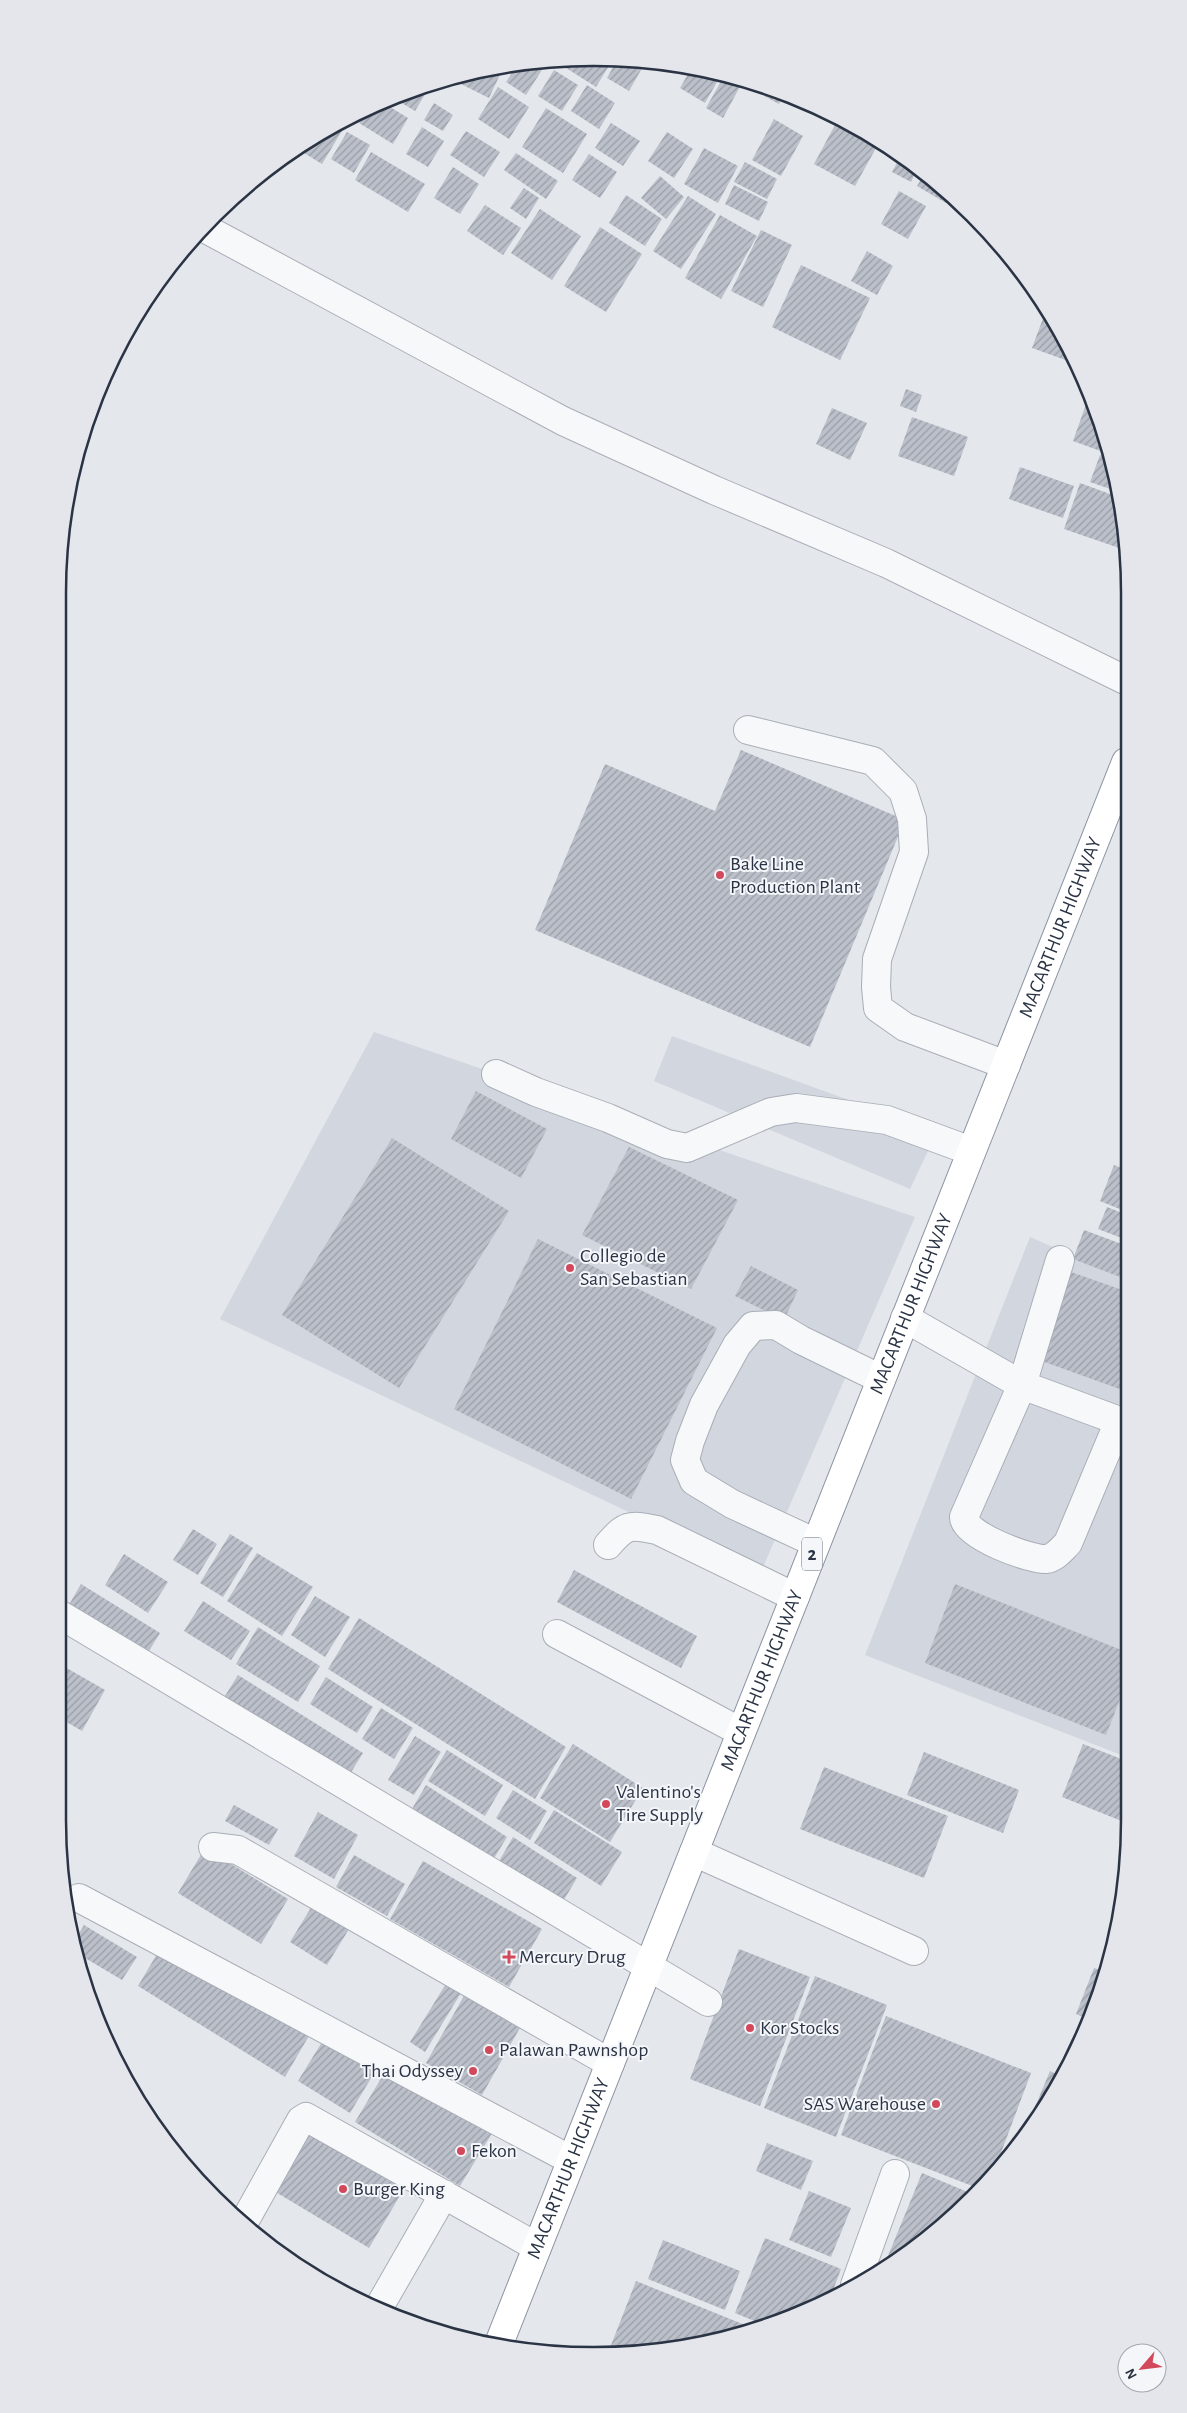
<svg xmlns="http://www.w3.org/2000/svg" width="1187" height="2413" viewBox="0 0 1187 2413" font-family="'Alegreya Sans',sans-serif">
  <defs>
    <pattern id="building-hatch" width="6" height="6" patternUnits="userSpaceOnUse" patternTransform="scale(1.25)"><rect width="6" height="6" fill="#bbc0ca"/><path d="M-1 1l2-2M0 6l6-6M5 7l2-2" fill="none" stroke="#989da6"/></pattern>
  </defs>
  <rect width="100%" height="100%" fill="#e4e7ec"/>
  <path fill="#d2d6de" d="M374,1032L915,1217L760,1574L220,1319Z
    M672,1036L937,1132L910,1189L654,1081Z
    M1030,1237L1128,1280L1129,1758L865,1655Z"/>
  <path fill="url(#building-hatch)" d="M594,58L613,59L596,87L555,61Z
    M617,60L645,63L629,91L607,78Z
    M547,62L526,95L506,82L517,65Z
    M504,66L489,98L451,79L489,68Z
    M692,67L721,75L705,103L680,88Z
    M554,70L578,85L562,111L538,96Z
    M724,76L743,81L723,118L706,108Z
    M748,83L784,94L779,104L746,86Z
    M587,85L615,103L599,129L571,111Z
    M430,86L415,111L392,97L414,90Z
    M498,87L529,107L509,139L478,119Z
    M382,102L408,118L393,144L359,123L367,110Z
    M434,103L453,115L443,131L424,120Z
    M546,108L587,134L563,173L522,147Z
    M349,119L322,164L296,148Z
    M774,119L803,136L781,176L752,160Z
    M611,123L640,141L623,166L595,148Z
    M835,125L876,148L855,186L814,164Z
    M422,127L444,141L428,167L406,154Z
    M466,131L500,152L484,177L450,155Z
    M347,132L370,145L354,173L331,159Z
    M667,132L693,149L674,178L648,161Z
    M704,148L738,166L718,203L684,184Z
    M371,152L425,184L408,212L355,180Z
    M516,153L558,181L546,199L504,170Z
    M589,154L617,172L600,198L572,180Z
    M900,157L918,167L911,182L892,172Z
    M745,162L777,179L767,199L734,182Z
    M453,167L479,184L460,214L434,198Z
    M925,173L949,198L946,203L917,186Z
    M660,176L684,197L666,219L641,198Z
    M734,185L768,202L759,221L725,204Z
    M524,188L539,198L526,219L510,208Z
    M899,191L926,206L908,239L881,224Z
    M626,195L662,219L645,246L609,223Z
    M688,196L716,214L681,269L653,251Z
    M485,205L521,228L503,255L467,231Z
    M540,209L581,236L552,280L511,253Z
    M720,215L757,236L721,299L685,278Z
    M600,227L642,254L606,312L564,286Z
    M761,230L792,245L763,307L731,291Z
    M867,251L893,266L877,295L851,281Z
    M801,265L870,298L840,360L772,327Z
    M1045,313L1063,345L1074,363L1032,348Z
    M906,389L922,395L916,412L900,406Z
    M1090,393L1104,445L1106,453L1073,441Z
    M832,408L867,423L850,460L816,444Z
    M912,417L968,437L954,476L898,456Z
    M1100,455L1107,458L1116,491L1090,482Z
    M1020,467L1074,486L1063,518L1009,499Z
    M1080,483L1118,497L1125,523V550L1064,529Z
    M741,750L905,820L810,1047L535,930L605,764L715,811Z
    M476,1091L547,1129L521,1178L451,1139Z
    M392,1138L509,1211L399,1388L282,1315Z
    M629,1147L738,1200L691,1289L582,1235Z
    M1114,1165L1127,1170V1212L1100,1201Z
    M1107,1207L1127,1215V1240L1098,1229Z
    M1084,1230L1127,1246L1128,1280L1073,1259Z
    M538,1239L717,1328L631,1499L454,1409Z
    M751,1266L798,1290L784,1320L735,1296Z
    M1071,1272L1128,1292V1392L1039,1360Z
    M193,1529L217,1544L198,1575L173,1560Z
    M230,1534L253,1548L223,1597L200,1583Z
    M257,1553L313,1587L282,1636L227,1601Z
    M124,1554L168,1582L148,1613L105,1585Z
    M574,1570L697,1636L681,1668L557,1602Z
    M81,1584L160,1633L144,1659L66,1610Z
    M955,1584L1129,1653V1676L1106,1735L925,1663Z
    M315,1596L350,1617L325,1657L291,1635Z
    M203,1601L250,1631L231,1660L184,1631Z
    M359,1618L566,1747L535,1799L328,1669Z
    M258,1627L320,1666L298,1702L236,1664Z
    M58,1663L105,1690L82,1731L58,1717Z
    M238,1675L363,1753L345,1782L220,1704Z
    M326,1677L373,1707L357,1733L310,1704Z
    M381,1708L413,1728L394,1759L362,1739Z
    M415,1736L441,1752L414,1795L388,1780Z
    M573,1744L643,1788L610,1842L540,1798Z
    M1083,1744L1129,1762V1824L1062,1797Z
    M447,1750L503,1785L485,1816L428,1781Z
    M924,1752L1019,1790L1003,1833L907,1795Z
    M824,1767L948,1816L924,1878L800,1829Z
    M426,1785L507,1837L490,1865L409,1814Z
    M513,1790L547,1811L530,1840L496,1818Z
    M234,1805L278,1829L269,1845L225,1821Z
    M554,1810L622,1852L601,1886L534,1843Z
    M318,1812L358,1835L334,1879L294,1856Z
    M513,1837L577,1878L559,1908L495,1868Z
    M205,1848L288,1899L261,1944L178,1893Z
    M354,1855L405,1884L387,1916L336,1887Z
    M423,1861L542,1929L509,1987L390,1919Z
    M312,1906L349,1929L327,1965L290,1942Z
    M84,1925L137,1957L122,1980L75,1952L73,1944Z
    M163,1944L310,2034L285,2077L138,1986Z
    M739,1949L810,1977L760,2106L690,2079Z
    M1094,1968L1105,1972L1090,2020L1076,2014Z
    M815,1976L887,2005L836,2137L764,2108Z
    M449,1979L464,1988L425,2052L410,2042Z
    M469,1987L525,2019L482,2095L426,2063Z
    M886,2016L1031,2073L993,2174L980,2189L841,2135Z
    M327,2034L379,2065L350,2113L298,2081Z
    M389,2065L494,2130L460,2186L355,2122Z
    M1050,2071L1061,2076L1039,2117L1027,2132L1025,2131Z
    M308,2123L408,2182L369,2248L269,2188Z
    M1013,2137L1021,2140L1003,2161Z
    M767,2143L813,2161L801,2190L756,2171Z
    M922,2173L975,2195L920,2245L883,2268Z
    M809,2191L851,2208L831,2257L789,2240Z
    M765,2238L841,2269L829,2301L764,2325L735,2313Z
    M663,2240L740,2271L725,2310L648,2279Z
    M636,2281L755,2329L733,2337L663,2351L608,2353Z"/>
  <g fill="none" stroke-linecap="round" stroke-linejoin="round">
    <defs>
      <path id="minor" d="M206,229L563,421L714,490L886,563L1125,680
        M748,730L873,761L903,791L912,819L914,852L877,959L876,987L878,1008L905,1027L1006,1065
        M496,1074L536,1092L608,1118L667,1144L687,1148L771,1112L796,1108L887,1120L971,1151
        M905,1318L1022,1385L1114,1419L1117,1426L1068,1543C1062,1549 1055,1558 1046,1559C1030,1560 963,1535 964,1517L1022,1385L1060,1260
        M816,1543L732,1504L694,1481L685,1460L690,1441L704,1405L737,1345L753,1326L776,1325L801,1340L881,1379
        M608,1545C627,1523 630,1525 657,1530L795,1597
        M59,1614L708,2002
        M557,1634L741,1732
        M213,1847L238,1850L610,2063
        M694,1852L914,1951
        M79,1898L571,2160
        M243,2224L301,2120L306,2117L537,2247
        M855,2285L895,2174
        M378,2309L444,2194"/>
      <g id="highway">
        <path id="s1" d="M498,2346L1126,762"/>
      </g>
    </defs>
    <use href="#minor" stroke="#a9aeb7" stroke-width="30"/>
    <use href="#highway" stroke="#8b94a3" stroke-width="30"/>
    <use href="#minor" stroke="#f7f8fa" stroke-width="28"/>
    <use href="#highway" stroke="#fff" stroke-width="28"/>
  </g>
  <g fill="#d1495b" stroke="#f4f6f9" stroke-width="2">
    <circle cx="720" cy="875" r="5"/>
    <circle cx="570" cy="1268" r="5"/>
    <circle cx="606" cy="1804" r="5"/>
    <path d="M506.5 1949.5h5v5h5v5h-5v5h-5v-5h-5v-5h5z"/>
    <circle cx="750" cy="2028" r="5"/>
    <circle cx="489" cy="2050" r="5"/>
    <circle cx="473" cy="2071" r="5"/>
    <circle cx="936" cy="2104" r="5"/>
    <circle cx="461" cy="2151" r="5"/>
    <circle cx="343" cy="2189" r="5"/>
  </g>
  <g text-anchor="middle" dominant-baseline="central" stroke-width="4" stroke-linejoin="round" paint-order="stroke">
    <rect fill="#f4f6f9" stroke="#676e7b" stroke-width="1" x="802" y="1537.5" width="20" height="33" rx="4"/>
    <g font-size="19" font-weight="bold" fill="#2b3445">
      <text x="812" y="1554">2</text>
    </g>
    <g font-size="20" fill="#2b3445" stroke="#f4f6f9" text-anchor="start">
      <text x="730" y="864">Bake Line<tspan x="730" dy="23">Production Plant</tspan></text>
      <text x="580" y="1256">Collegio de<tspan x="580" dy="23">San Sebastian</tspan></text>
      <text x="616" y="1792">Valentino's<tspan x="616" dy="23">Tire Supply</tspan></text>
      <text x="519" y="1957">Mercury Drug</text>
      <text x="760" y="2028">Kor Stocks</text>
      <text x="499" y="2050">Palawan Pawnshop</text>
      <text x="463" y="2071" text-anchor="end">Thai Odyssey</text>
      <text x="926" y="2104" text-anchor="end">SAS Warehouse</text>
      <text x="471" y="2151">Fekon</text>
      <text x="353" y="2189">Burger King</text>
    </g>
    <g font-size="20" fill="#2b3445" stroke="#f4f6f9">
      <text stroke="none"><textPath href="#s1" startOffset="1526">MACARTHUR HIGHWAY</textPath></text>
      <text stroke="none"><textPath href="#s1" startOffset="1121">MACARTHUR HIGHWAY</textPath></text>
      <text stroke="none"><textPath href="#s1" startOffset="716">MACARTHUR HIGHWAY</textPath></text>
      <text stroke="none"><textPath href="#s1" startOffset="191">MACARTHUR HIGHWAY</textPath></text>
    </g>
  </g>
  <path d="M0 0H1187V2413H0ZM593 66H594A527 527 0 0 1 1121 593V1820A527 527 0 0 1 594 2347H593A527 527 0 0 1 66 1820V593A527 527 0 0 1 593 66Z" fill="#e4e6eb" fill-rule="evenodd"/>
  <path fill="none" stroke="#2b3445" stroke-width="2.5" d="M593 66H594A527 527 0 0 1 1121 593V1820A527 527 0 0 1 594 2347H593A527 527 0 0 1 66 1820V593A527 527 0 0 1 593 66Z"/>
  <g transform="translate(1142 2368) rotate(242)"><circle r="24" fill="#f4f6f9" stroke="#a4a8b1"/>
  <path d="M0-4L9 19L0 12L-9 19Z" fill="#d1495b"/>
  <text y="-8" font-size="14" font-weight="bold" text-anchor="middle" fill="#2b3445">N</text>
  </g>
</svg>
